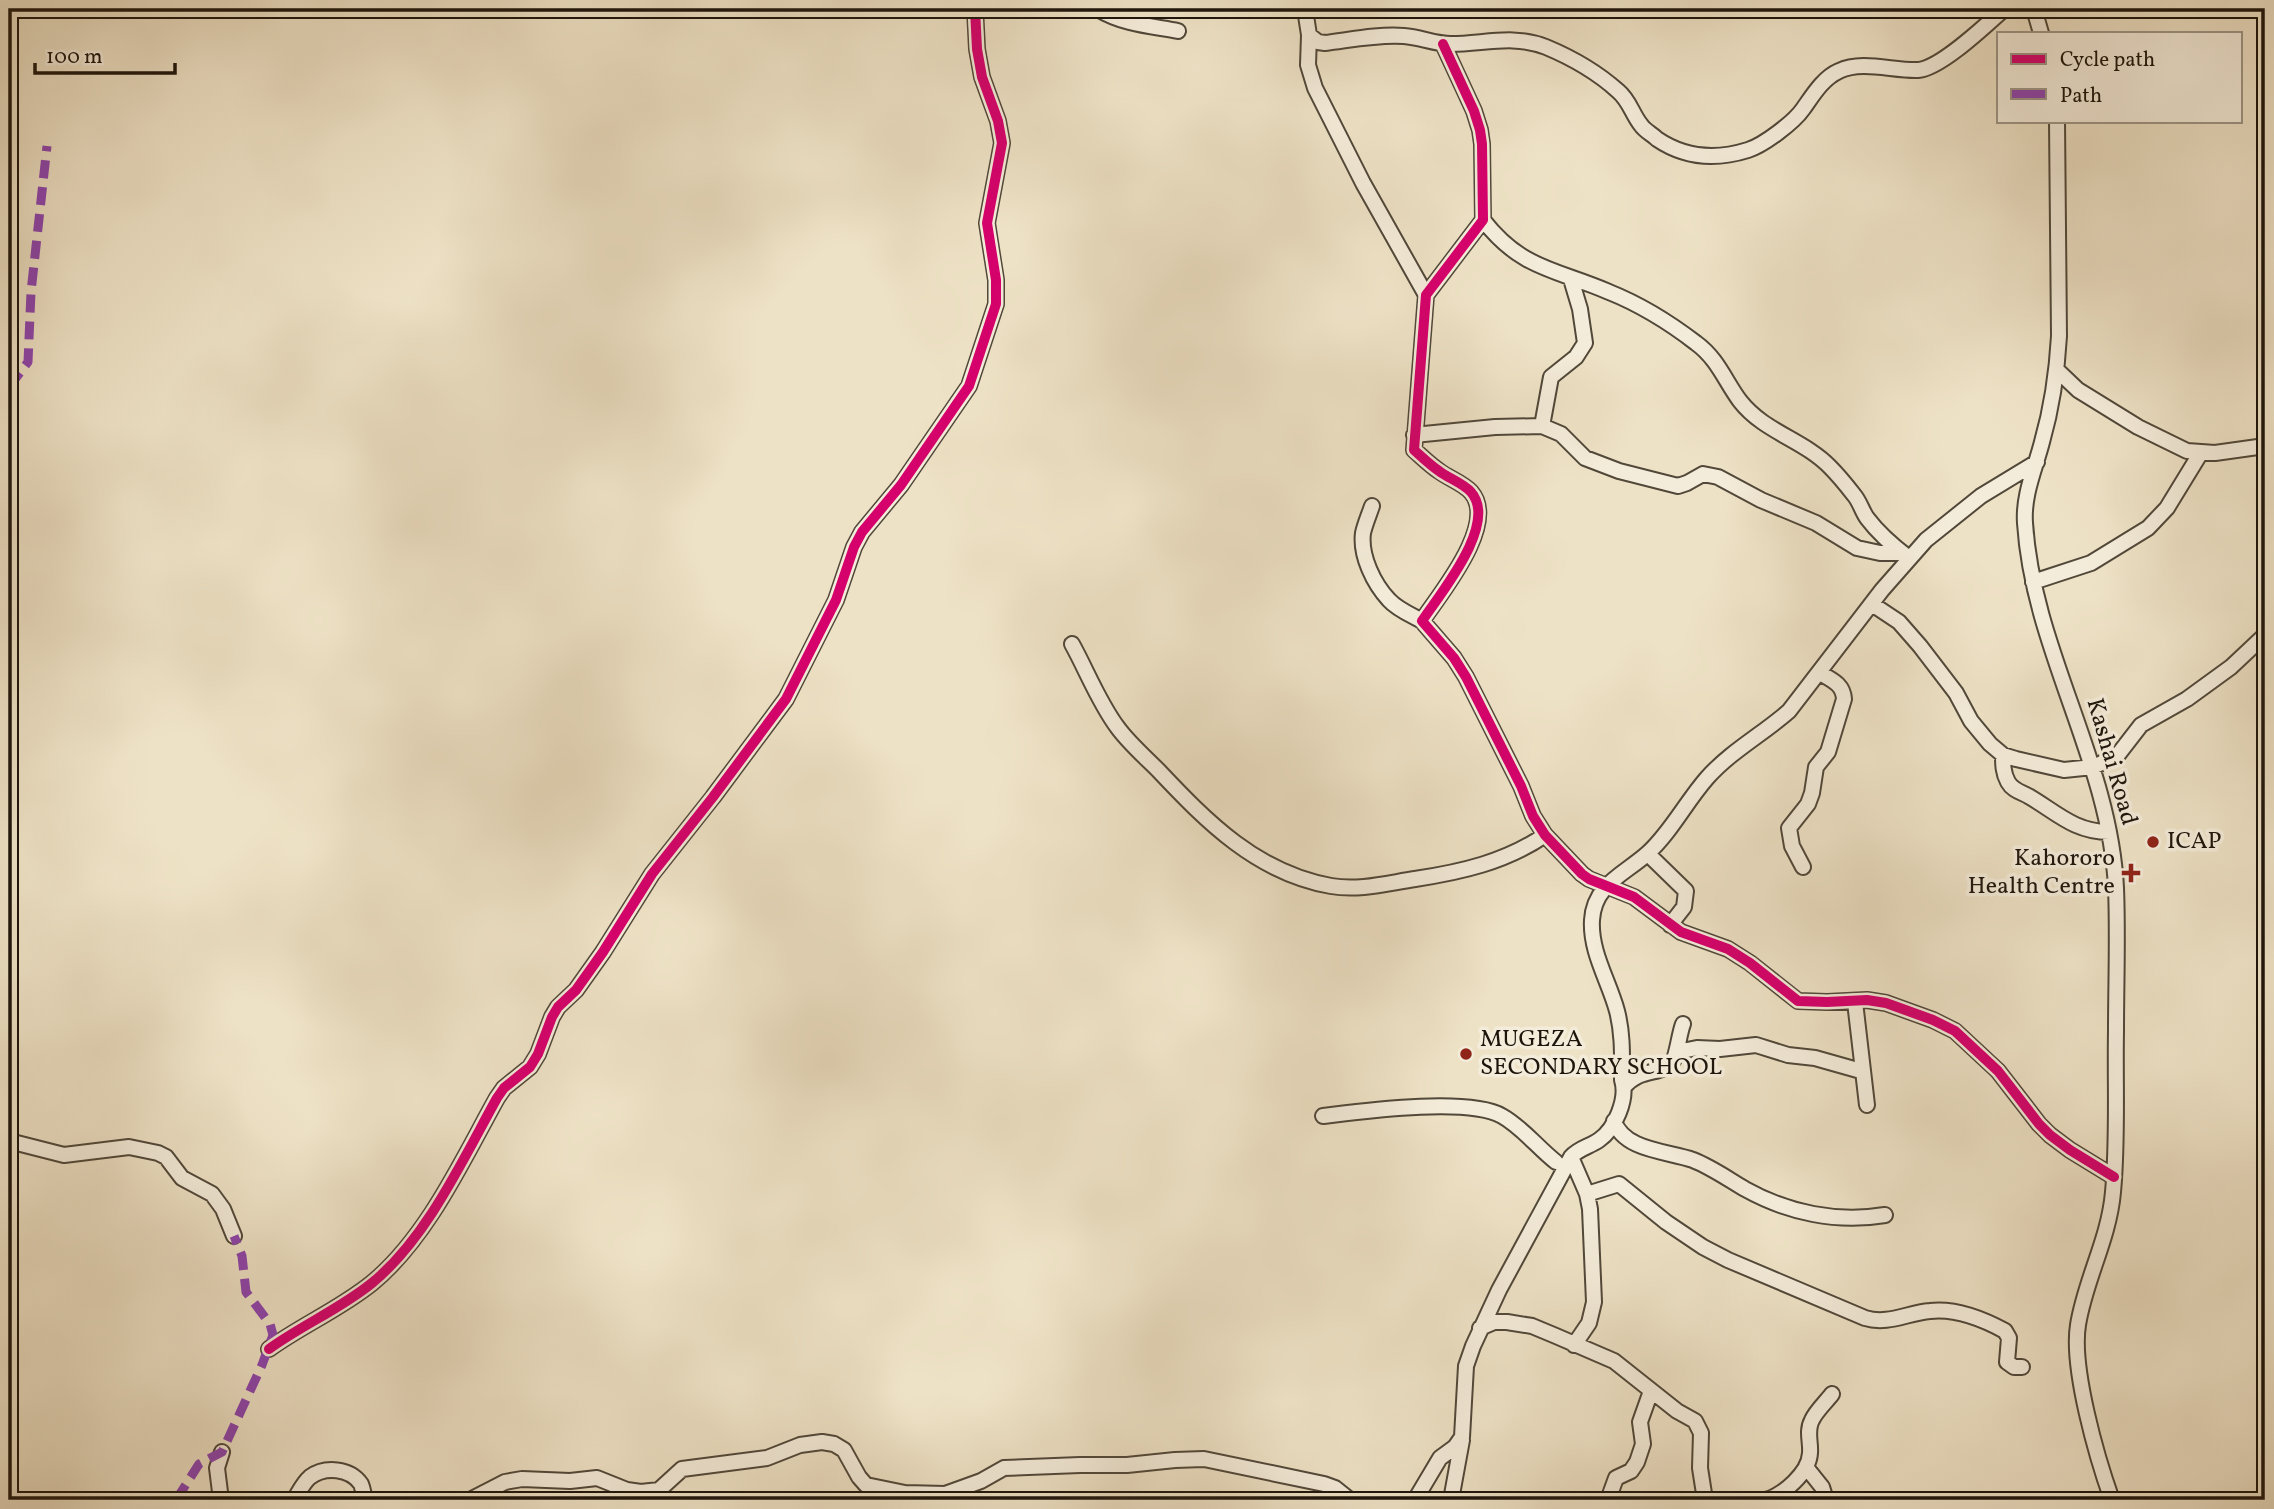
<svg xmlns="http://www.w3.org/2000/svg" width="2274" height="1509" viewBox="0 0 2274 1509" font-family="Vollkorn,serif">
  <rect width="100%" height="100%" fill="#eee2c6"/>
  <filter id="stains"><feTurbulence type="fractalNoise" baseFrequency=".00286" numOctaves="4"/><feColorMatrix values="0 0 0 0 .2 0 0 0 0 .09 0 0 0 0 .02 0 0 0 .5 -.17"/></filter>
  <radialGradient id="worn" r=".72"><stop offset=".6" stop-color="#630" stop-opacity="0"/><stop offset="1" stop-color="#630" stop-opacity=".3"/></radialGradient>
  <g fill="none" stroke-linecap="round" stroke-linejoin="round">
    <defs>
      <path id="minor" d="M1098,9C1122,24 1152,26 1178,31
        M1305,9L1309,35L1318,42L1325,43C1350,40 1378,34 1404,36C1420,37 1435,44 1451,44C1484,44 1513,34 1546,47C1570,57 1598,73 1618,91C1630,101 1632,114 1641,125C1645,131 1652,134 1657,139C1685,158 1716,160 1748,150C1764,145 1794,122 1803,109C1813,95 1823,78 1839,71C1862,60 1893,71 1918,70C1940,69 1986,25 2004,9
        M2034,9L2041,33
        M1309,35L1308,65L1315,88L1363,183L1426,295
        M1443,44L1474,111L1480,130L1482,144L1483,220L1426,295L1414,450C1422,457 1430,465 1439,471C1448,478 1463,483 1471,492C1499,524 1439,595 1422,621L1454,658L1466,677L1521,786L1533,816L1545,835L1582,874L1589,879L1634,897L1681,932L1728,949L1750,963L1798,1001L1827,1002L1867,1000L1886,1003L1933,1020L1955,1031L1998,1071L2039,1124L2050,1135L2070,1150L2114,1177
        M2057,121L2059,336C2057,372 2052,407 2042,442C2035,469 2023,495 2025,523C2033,650 2110,761 2116,888C2118,935 2116,983 2116,1031C2115,1085 2118,1139 2113,1192C2109,1239 2085,1280 2078,1325C2071,1368 2097,1458 2112,1500
        M1483,220C1522,270 1556,269 1609,292C1639,304 1670,323 1696,343C1718,359 1725,381 1740,401C1764,432 1804,440 1830,467C1838,475 1847,486 1854,495C1860,502 1862,511 1867,518C1879,534 1893,546 1909,558
        M2057,370L2078,390L2138,427L2187,451L2215,453L2265,446
        M1542,426L1551,377L1576,357L1585,343L1580,309L1571,279
        M1414,435L1495,427L1542,426L1561,434L1585,458L1619,471L1678,486L1687,483L1703,474L1718,477L1761,500L1816,523L1857,548L1880,553H1902
        M1372,506C1369,515 1365,524 1363,533C1360,556 1374,584 1389,600C1397,609 1411,615 1422,621
        M2033,582L2091,563L2148,528L2167,508L2200,454
        M1872,604L1899,622L1920,646L1956,693L1971,721L1990,744L2003,755L2016,759L2064,770L2093,767L2117,756L2141,725L2187,699L2231,667L2265,635
        M1072,644C1087,671 1099,703 1118,728C1129,743 1145,757 1158,770C1207,822 1257,873 1331,886C1359,891 1388,883 1415,879C1461,872 1506,862 1545,835
        M2003,755C2003,764 2003,773 2008,782C2013,791 2022,792 2030,797C2057,813 2075,832 2109,832
        M1648,854L1686,891L1684,907L1670,925
        M1803,867L1792,846L1789,828L1808,804L1812,793L1816,767L1828,752L1844,699C1843,684 1832,680 1820,673
        M1855,1002L1867,1105
        M1677,1052L1697,1048L1720,1049L1756,1045L1788,1055L1815,1058L1861,1071
        M1624,1087C1640,1067 1661,1076 1672,1062C1677,1057 1679,1034 1683,1024
        M1323,1116C1364,1111 1468,1097 1502,1116C1522,1127 1538,1148 1556,1162
        M1614,1121C1624,1151 1668,1151 1693,1160C1711,1167 1728,1179 1745,1189C1788,1213 1837,1223 1885,1215
        M9,1141L64,1155L129,1147L158,1153L166,1157L182,1178L212,1194L223,1209L234,1236
        M1571,1157L1587,1194L1590,1209L1594,1302L1589,1323L1574,1345
        M1587,1194L1619,1184L1666,1222L1703,1247L1728,1260L1865,1318C1888,1325 1907,1313 1930,1311C1956,1308 1983,1319 2005,1331L2009,1338L2007,1362L2014,1367H2022
        M1480,1328L1494,1322H1507L1532,1326L1556,1336L1614,1361L1677,1411L1695,1421L1701,1433L1700,1468L1705,1500
        M269,1349C302,1325 340,1309 372,1283C427,1238 463,1159 497,1098L504,1088L530,1067L538,1054L552,1017L558,1007L576,990L603,952L652,874L713,797L786,699L836,600L854,547L862,532L901,485L969,386L996,304V280L987,223L1002,143L998,121L982,77L977,49L975,9
        M1806,1467L1822,1487L1826,1500
        M221,1500L217,1468L222,1452
        M294,1500C299,1492 303,1483 310,1477C325,1466 350,1468 361,1484C363,1489 364,1495 364,1500
        M470,1500L505,1482L522,1479L570,1481L597,1478L627,1490L641,1492L659,1490L682,1469L767,1458L800,1445L822,1442L834,1444L844,1450L859,1477L866,1485L905,1493L945,1494L981,1481L1004,1468L1080,1465H1127L1175,1460L1204,1459L1324,1484L1335,1488L1350,1500
        M1415,1500L1440,1458L1455,1447L1462,1437L1466,1366L1473,1346L1499,1290L1571,1157C1579,1148 1589,1147 1599,1140C1615,1129 1628,1099 1622,1080C1622,1057 1623,1034 1617,1011C1609,981 1590,952 1592,920C1594,884 1625,874 1648,853C1671,832 1686,802 1707,778C1731,751 1763,734 1789,711L1882,590L1926,540L1981,496L2037,462
        M1451,1500L1462,1440
        M1608,1500L1616,1478L1631,1471L1637,1462L1643,1444L1640,1422L1651,1391
        M1766,1500C1783,1495 1809,1473 1810,1453C1811,1442 1806,1431 1812,1420C1816,1411 1826,1402 1832,1394"/>
    </defs>
    <use href="#minor" stroke="#51483a" stroke-width="18"/>
    <use href="#minor" stroke="#f4ecda" stroke-width="14"/>
    <path stroke="#8e44ad" stroke-width="9" stroke-dasharray="18 9" stroke-linecap="butt" d="M9,387L28,362L31,292L47,146
      M176,1500L199,1464L222,1452L262,1365L273,1335L270,1324L246,1292L242,1256L234,1236"/>
    <defs>
      <path id="cycleway" d="M1443,44L1474,111L1480,130L1482,144L1483,220L1426,295L1414,450C1422,457 1430,465 1439,471C1448,478 1463,483 1471,492C1499,524 1439,595 1422,621L1454,658L1466,677L1521,786L1533,816L1545,835L1582,874L1589,879L1634,897L1681,932L1728,949L1750,963L1798,1001L1827,1002L1867,1000L1886,1003L1933,1020L1955,1031L1998,1071L2039,1124L2050,1135L2070,1150L2114,1177
        M269,1349C302,1325 340,1309 372,1283C427,1238 463,1159 497,1098L504,1088L530,1067L538,1054L552,1017L558,1007L576,990L603,952L652,874L713,797L786,699L836,600L854,547L862,532L901,485L969,386L996,304V280L987,223L1002,143L998,121L982,77L977,49L975,9"/>
    </defs>
    <use href="#cycleway" stroke="#f4ecda" stroke-width="15"/>
    <use href="#cycleway" stroke="#d6006c" stroke-width="10"/>
  </g>
  <g fill="#8f2418" stroke="#f4ecda" stroke-width="2.5">
    <circle cx="2153" cy="842" r="7"/>
    <path d="M2127.5 862.5h7v7h7v7h-7v7h-7v-7h-7v-7h7z"/>
    <circle cx="1466" cy="1054" r="7"/>
  </g>
  <g text-anchor="middle" dominant-baseline="central" stroke-width="7" stroke-linejoin="round" paint-order="stroke">
    <g font-size="24" fill="#1d150c" stroke="#f4ecda">
      <text transform="translate(2111 762) rotate(74)">Kashai Road</text>
    </g>
    <g font-size="24" fill="#1d150c" stroke="#f4ecda" text-anchor="start">
      <text x="2167" y="842">ICAP</text>
      <text x="2115" y="859" text-anchor="end">Kahororo<tspan x="2115" dy="28">Health Centre</tspan></text>
      <text x="1480" y="1040">MUGEZA<tspan x="1480" dy="28">SECONDARY SCHOOL</tspan></text>
    </g>
  </g>
  <rect width="2274" height="1509" fill="none" stroke="#eee2c6" stroke-width="35"/>
  <rect x="10" y="10" width="2253" height="1488" fill="none" stroke="#1d150c" stroke-width="3.5"/>
  <rect x="18" y="18" width="2239" height="1474" fill="none" stroke="#1d150c" stroke-width="2"/>
  <rect x="1997" y="32" width="245" height="91" fill="#f4ecda" stroke="#9e9688" stroke-width="2"/>
  <rect x="2011" y="54" width="35" height="10" fill="#d6006c" stroke="#9e9688" stroke-width="2"/>
  <text x="2060" y="66" font-size="21" fill="#1d150c">Cycle path</text>
  <rect x="2011" y="89" width="35" height="10" fill="#8e44ad" stroke="#9e9688" stroke-width="2"/>
  <text x="2060" y="102" font-size="21" fill="#1d150c">Path</text>
  <path d="M35 63v10h140v-10" fill="none" stroke="#1d150c" stroke-width="3.5"/>
  <text x="46" y="63" font-size="21" fill="#1d150c" stroke="#f4ecda" stroke-width="5" paint-order="stroke">100 m</text>
  <rect width="100%" height="100%" filter="url(#stains)"/>
  <rect width="100%" height="100%" fill="url(#worn)"/>
</svg>
